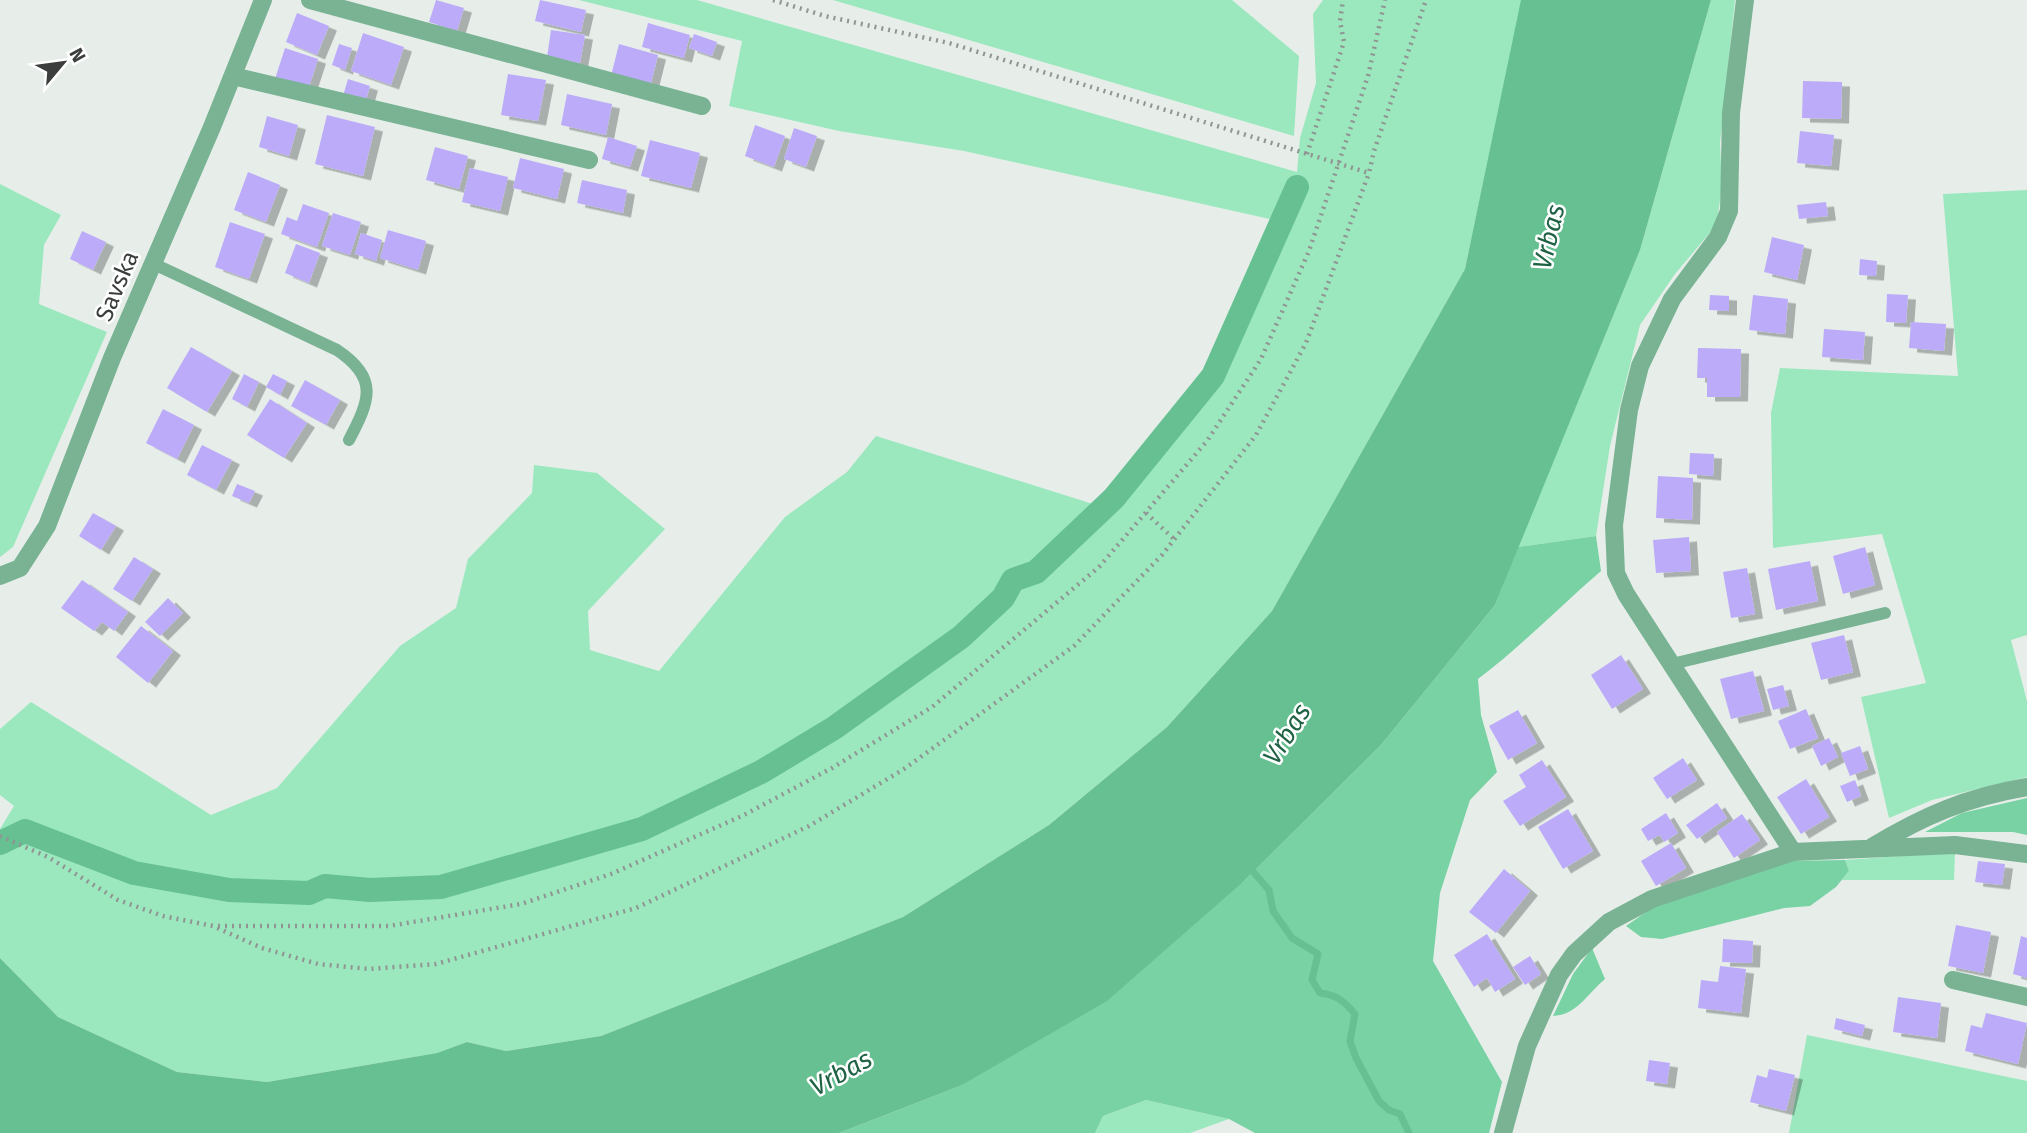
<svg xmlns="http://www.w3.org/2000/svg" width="2027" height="1133" viewBox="0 0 2027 1133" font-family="'Fira Sans',sans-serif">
  <defs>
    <filter id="shadow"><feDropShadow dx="8" dy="4.5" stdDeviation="0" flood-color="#0004"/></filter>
  </defs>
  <rect width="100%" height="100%" fill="#e7eeea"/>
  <path fill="#9be8be" d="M579,0H697L1297,172L1300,138L1316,83L1313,14L1323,0H1522L1465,269L1272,611L1167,727L1049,825L903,917L601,1036L506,1051L467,1042L437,1053L267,1082L177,1072L58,1017L0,958V829L14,806L0,795V729L31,702L211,815L277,788L400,646L456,608L468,559L532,493L534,465L597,473L665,529L588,611L590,650L659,671L785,517L847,472L876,436L1093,504L1196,384L1274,220L964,151L839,131L729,106L742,41Z
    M833,0H1232L1299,56L1294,136Z
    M1711,0H1735L1720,143L1722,187L1718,214L1713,229L1675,274L1640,325L1610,446L1596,536L1518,547L1640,250Z
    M0,184L61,215L44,245L39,304L107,332L13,547L0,557Z
    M2027,190V635L2011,640L2027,701V777L1932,800L1889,818L1861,697L1926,683L1882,534L1773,548L1771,413L1780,368L1958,376L1943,194Z
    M1955,852L1954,880H1842L1849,871L1845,860Z
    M1807,1035L2027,1081V1133H1789Z
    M1146,1100L1229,1119L1190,1133H1095L1103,1116Z"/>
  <path fill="#78d2a3" d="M1596,536L1601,571C1559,607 1522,646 1478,679L1481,715L1497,772L1470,800L1440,893L1433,961L1502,1082L1489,1133H1255L1229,1119L1146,1100L1103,1116L1095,1133H839L960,1086L1244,881L1381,745L1495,605L1518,547Z
    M2027,798V835L2013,832H1925L1962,813Z
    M1845,860L1849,871L1836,887L1810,906L1784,908L1662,939L1641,937L1626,926L1656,905L1789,861Z
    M1592,948L1605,979C1587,994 1577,1015 1553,1016L1573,974Z"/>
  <path fill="#66c092" d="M1521,0H1711L1640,250L1495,605L1381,745L1244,881L1107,1001L960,1086L839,1133H0V958L58,1017L177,1072L267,1082L437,1053L467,1042L506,1051L601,1036L903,917L1049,825L1167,727L1272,611L1465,269Z"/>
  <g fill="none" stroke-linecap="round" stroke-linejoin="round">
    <path stroke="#66c092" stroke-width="7" d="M1249,867L1269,890L1273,911L1292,938L1318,954L1312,980L1320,993C1337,995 1344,1001 1355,1014L1350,1041L1356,1058L1379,1101L1389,1110L1400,1114L1409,1133"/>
    <path stroke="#66c092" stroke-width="24" d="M0,843L25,831L134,873L229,890L309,893L325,886L370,890L441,887L642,829L761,772L834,728L961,637L1003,598L1013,580L1036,572L1114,498L1213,376L1297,187"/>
  </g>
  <path fill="#bcabf9" filter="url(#shadow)" d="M436,0L464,8L457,31L429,22Z
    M540,0L586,10L581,32L535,21Z
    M297,13L329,26L317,55L286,42Z
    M648,23L690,35L684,58L642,47Z
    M551,30L585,35L580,63L547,57Z
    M363,33L404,47L391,85L351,71Z
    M694,34L717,42L712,56L689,48Z
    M339,44L352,48L345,70L332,65Z
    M619,44L658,55L650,87L611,76Z
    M285,48L318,59L308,90L275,79Z
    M508,74L546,80L538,121L501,115Z
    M348,79L370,86L366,100L342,99Z
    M1803,81L1842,82L1841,119L1802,118Z
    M567,94L612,104L606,135L561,125Z
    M327,115L375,127L363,176L315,164Z
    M267,116L298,125L289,156L259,147Z
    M755,125L785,136L774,167L745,156Z
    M794,128L817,136L806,167L784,159Z
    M1800,131L1834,135L1831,166L1797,163Z
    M608,137L637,146L630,167L602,159Z
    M650,140L700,153L691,188L641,176Z
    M435,147L468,156L459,189L426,180Z
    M520,158L564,169L557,199L513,188Z
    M470,168L508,177L500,211L462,202Z
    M248,172L280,185L266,222L234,210Z
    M582,180L627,190L623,213L577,203Z
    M1826,202L1828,216L1799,219L1797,205Z
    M303,204L329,213L317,247L281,234L287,217L297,221Z
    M333,213L361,222L350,255L322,246Z
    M230,222L265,234L249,279L215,267Z
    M388,230L426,241L418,270L380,258Z
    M82,231L106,242L93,270L70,259Z
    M361,233L382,240L376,261L355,254Z
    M1772,237L1804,245L1797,280L1764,272Z
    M296,244L320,253L309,283L285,273Z
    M1860,259L1877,261L1876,276L1859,275Z
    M1887,294L1908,295L1906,323L1886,322Z
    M1710,295L1729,296V311L1709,310Z
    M1753,295L1788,299L1785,334L1749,330Z
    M1911,322L1946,324L1944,351L1909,348Z
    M1824,329L1865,332L1863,360L1822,357Z
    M191,347L232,371L207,412L167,388Z
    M1698,348L1741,349L1740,397H1707V378H1697Z
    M244,374L259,382L247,407L232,399Z
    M273,374L287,381L280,395L266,387Z
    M305,380L340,400L326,425L291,406Z
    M270,399L307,423L284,458L247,435Z
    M163,409L194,425L177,459L146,443Z
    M202,445L232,460L216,490L187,475Z
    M1690,453L1714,454L1713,476L1689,474Z
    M1658,476L1693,478L1692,520L1656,518Z
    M237,484L255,491L249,503L232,496Z
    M93,513L116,526L101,550L79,536Z
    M1689,537L1691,571L1656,573L1653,540Z
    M1865,547L1875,585L1843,594L1833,556Z
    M134,557L153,569L132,601L113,589Z
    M1810,561L1818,601L1776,610L1768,569Z
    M1747,568L1755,614L1731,618L1723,572Z
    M82,580L128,612L114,631L102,622L94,631L61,608Z
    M168,598L183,613L160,636L145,622Z
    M141,626L173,651L148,683L116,657Z
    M1844,635L1853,672L1821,680L1811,643Z
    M1621,655L1643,689L1612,709L1591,675Z
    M1753,671L1764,711L1731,719L1720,679Z
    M1783,685L1789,706L1773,710L1767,689Z
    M1806,709L1818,738L1790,749L1778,721Z
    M1518,710L1537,743L1508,760L1489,726Z
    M1829,738L1838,757L1821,766L1812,746Z
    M1860,746L1868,769L1850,776L1841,753Z
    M1683,758L1697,780L1667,799L1653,778Z
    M1542,760L1566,797L1520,826L1503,801L1526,787L1519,775Z
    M1806,779L1829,817L1801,834L1777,797Z
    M1855,780L1861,796L1847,802L1840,786Z
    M1717,803L1727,818L1697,839L1686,825Z
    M1568,809L1593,851L1563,869L1538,827Z
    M1666,813L1678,833L1664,842L1660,835L1648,841L1641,829Z
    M1742,814L1760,840L1734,858L1717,832Z
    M1671,843L1686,868L1656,886L1641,861Z
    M1978,861L2005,864L2002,885L1975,882Z
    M1504,869L1530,891L1496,933L1469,912Z
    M1956,925L1991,932L1983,973L1948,966Z
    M1487,934L1515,979L1495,992L1487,978L1474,987L1454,955Z
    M2021,936L2027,938V978L2013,974Z
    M1723,939L1753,941L1752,963L1722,962Z
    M1530,956L1541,974L1525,985L1513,967Z
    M1720,966L1746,969L1741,1013L1698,1008L1701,980L1718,982Z
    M1898,997L1941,1003L1937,1038L1893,1032Z
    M1986,1013L2027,1023L2018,1064L1965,1051L1971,1025L1982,1028Z
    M1836,1018L1865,1025L1862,1036L1834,1029Z
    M1649,1060L1670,1063L1667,1084L1646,1081Z
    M1769,1069L1795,1075L1786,1111L1750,1102L1757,1075L1767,1078Z"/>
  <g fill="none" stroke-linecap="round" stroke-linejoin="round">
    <path stroke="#909492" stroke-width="4.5" stroke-dasharray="2 5" stroke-linecap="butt" d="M773,0L825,16L949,43L1369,173L1374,151L1426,0
      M1307,154L1344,42L1340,21L1343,0
      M1146,513L1174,539
      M0,836L48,857L118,900L163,916L213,926L262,948L318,964L369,969L436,964L636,908L809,826L904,769L1074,646L1162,555L1256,435L1306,343L1369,173
      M218,926H389L521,904L611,874L744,815L832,768L932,707L1099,567L1207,441L1261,359L1309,251L1368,76L1385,0"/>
    <path stroke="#79b394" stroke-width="12" d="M154,264L337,350C379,378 370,400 349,440
      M1672,664L1885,613"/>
    <path stroke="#79b394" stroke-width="18" d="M310,0L702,106
      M1745,0L1731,113L1729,211L1718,237L1672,299L1640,366L1629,410L1614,525L1616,573L1626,594L1793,852
      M233,76L589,160
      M0,576L20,568L47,526L112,358L212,127L263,0
      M1872,847C1923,816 1967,797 2027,787
      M1953,980L2027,997
      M1503,1133L1527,1046L1559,975L1574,954L1609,922L1652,899L1793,852L1955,845L2027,854"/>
  </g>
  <g text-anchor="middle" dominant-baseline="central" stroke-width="5" stroke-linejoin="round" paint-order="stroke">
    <g font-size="24" fill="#3b3e3c" stroke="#fff">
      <text transform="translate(117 286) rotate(-67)">Savska</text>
    </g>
    <g font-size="26" font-style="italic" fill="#206344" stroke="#fff">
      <text transform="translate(1549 237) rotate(-77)">Vrbas</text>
      <text transform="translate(1287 734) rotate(-58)">Vrbas</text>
      <text transform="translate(841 1073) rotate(-29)">Vrbas</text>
    </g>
  </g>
  <g transform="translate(63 63) rotate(61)" stroke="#ffffff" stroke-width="5" paint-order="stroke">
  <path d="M0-5L12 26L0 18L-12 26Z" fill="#3b3e3c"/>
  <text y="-10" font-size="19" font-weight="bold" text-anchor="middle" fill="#3b3e3c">N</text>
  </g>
</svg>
